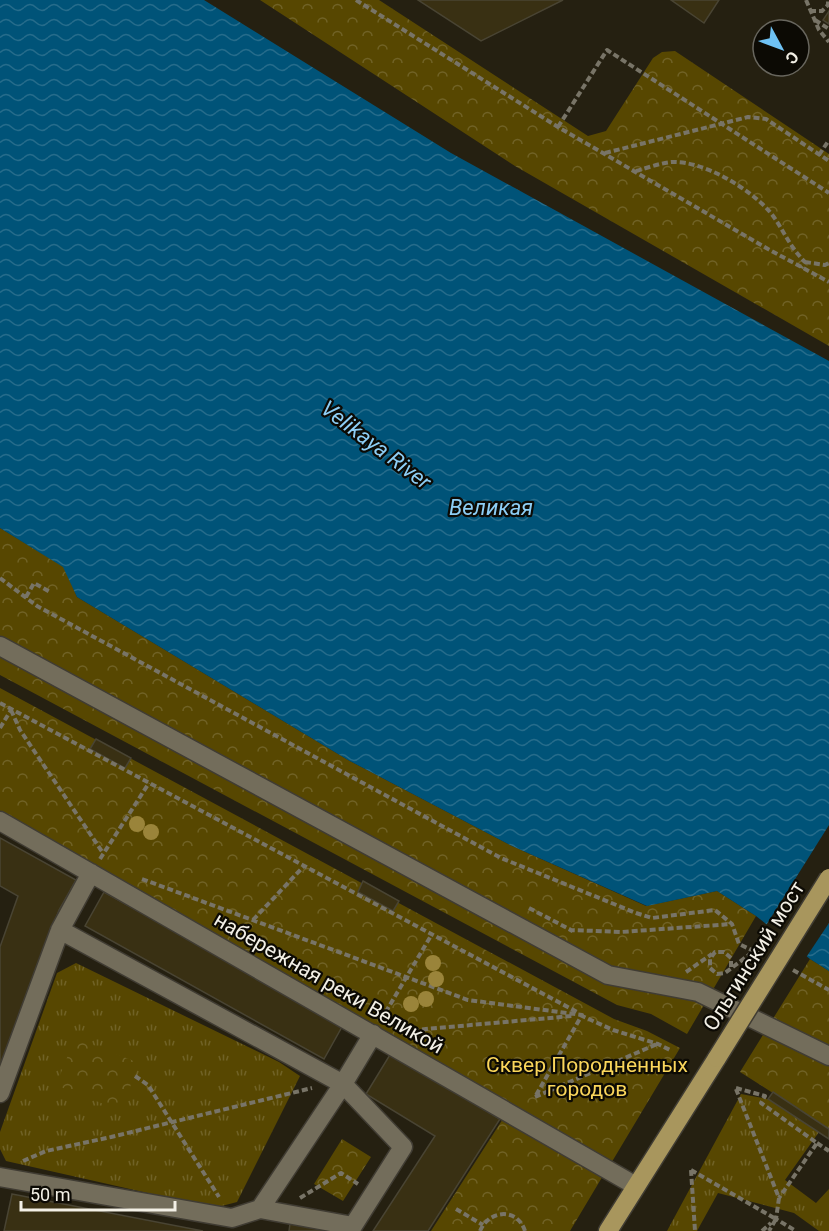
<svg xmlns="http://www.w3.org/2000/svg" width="829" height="1231" viewBox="0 0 829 1231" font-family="Roboto,sans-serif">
  <defs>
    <pattern id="grass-tufts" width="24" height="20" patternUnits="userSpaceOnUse" patternTransform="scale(1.5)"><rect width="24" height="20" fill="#574701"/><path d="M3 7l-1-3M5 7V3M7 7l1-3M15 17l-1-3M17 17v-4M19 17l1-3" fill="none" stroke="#706226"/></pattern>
    <pattern id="park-crowns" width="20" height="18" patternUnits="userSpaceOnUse" patternTransform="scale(1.5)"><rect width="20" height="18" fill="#574701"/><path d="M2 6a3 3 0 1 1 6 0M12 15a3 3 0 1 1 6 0" fill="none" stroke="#706226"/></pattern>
    <pattern id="water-waves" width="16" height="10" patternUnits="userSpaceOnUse" patternTransform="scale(1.5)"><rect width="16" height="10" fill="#005378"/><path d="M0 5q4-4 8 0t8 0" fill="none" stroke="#266c8b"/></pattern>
  </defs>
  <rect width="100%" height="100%" fill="#252011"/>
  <path fill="url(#grass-tufts)" d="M76,963L279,1062L300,1076L237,1202L214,1208L6,1161L0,1149V1132L57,973Z
    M741,1094L768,1099L819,1132L785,1180L816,1203L829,1189V1231H819L794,1213L718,1193L697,1231H667Z"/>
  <path fill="url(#park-crowns)" d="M260,0H379L588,136L606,131L653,58L662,52L675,51L829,154V346L515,166Z
    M0,528L64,567L77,597L348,760L512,846L646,906L717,891L756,916L687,1034L651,1014L617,1005L0,675Z
    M0,688L614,1019L647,1031L680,1048L610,1165L0,814Z
    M810,959L829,971V1129L740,1072Z
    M75,1038L139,1063L121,1111L56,1085Z
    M508,1111L607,1169L570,1231H431Z
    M342,1139L371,1157L343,1201L314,1184Z"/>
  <path fill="url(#water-waves)" d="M0,0H204L451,153L829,361V971L810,959L756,916L717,891L647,906L512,846L348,760L77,597L63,567L0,528Z"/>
  <path fill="#252011" d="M829,825V923L805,959L765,927Z"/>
  <path fill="#393013" stroke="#494433" stroke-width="1.5" d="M418,0H563L481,41Z
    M671,0H719L704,23Z
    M829,11V24L823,20Z
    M96,739L131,758L125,768L90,749Z
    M0,838L76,880L59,910L0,1068V947L18,896L0,886Z
    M363,881L399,901L393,911L358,892Z
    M104,892L343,1025L324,1059L85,926Z
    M391,1053L500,1119L428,1231H373L435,1136L366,1094Z
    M773,1092L829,1129V1139L768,1099Z
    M12,1194L203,1231H4Z
    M291,1217L331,1225L330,1231H289Z"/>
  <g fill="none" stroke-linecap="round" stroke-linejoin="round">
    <defs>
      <path id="minor" d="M0,646L608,975L698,992L829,1056
        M0,821L636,1186
        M60,930L343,1084L260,1209
        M0,1093L60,930L91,873
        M0,1177L232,1218L260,1209L353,1226L403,1147L343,1084L373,1034"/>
      <path id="major" d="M608,1231L717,1058"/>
    </defs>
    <use href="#minor" stroke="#403c33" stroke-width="21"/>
    <use href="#major" stroke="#403c33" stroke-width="21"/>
    <path stroke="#787467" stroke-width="4" stroke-dasharray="6 3" stroke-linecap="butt" d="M356,0L558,127L768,249L829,282
      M806,0L819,30L829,42
      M810,11H822L828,5V0
      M815,20L829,29
      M558,127L607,50L829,193
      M605,153L748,117L766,119L829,161
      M819,155L829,140
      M636,171C647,168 660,163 672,162C704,161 749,188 770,212C783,228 788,245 805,262L801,268
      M805,262L825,265L829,263
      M0,578L37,606L501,858L636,913L652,918L715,910L732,924L739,944L762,955
      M26,597L34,583L50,592
      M0,703L579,1013
      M11,710L20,730L103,853
      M0,728L11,710
      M100,859L149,783
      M142,879L468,1000L582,1015L535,1097
      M529,908L571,930
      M253,920L304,866
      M570,932L571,930L621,932L732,924
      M731,967V958L724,952H715L710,959V968L717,974L725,973L754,951
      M793,970L829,990
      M686,972L712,954
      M580,1015L613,1030L658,1044L672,1051
      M381,1020L432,934
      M404,1031L572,1016
      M135,1076L148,1085L219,1197
      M736,1088L765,1096L761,1103L817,1143L779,1198
      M736,1089L779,1198L776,1219L796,1231
      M535,1097L657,1044
      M817,1143L829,1151
      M23,1161L46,1151L111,1137L312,1088
      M691,1170L776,1219L769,1231
      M691,1170L695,1231
      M300,1198L341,1173L358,1184
      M456,1209L483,1225
      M480,1231C489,1210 517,1207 525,1231
      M762,1231L771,1223"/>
    <use href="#minor" stroke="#736d5b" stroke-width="18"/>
    <use href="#major" stroke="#a8965d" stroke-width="18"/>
    <defs>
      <path id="major-bridge" d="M717,1058L829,878"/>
    </defs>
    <use href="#major-bridge" stroke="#403c33" stroke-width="21" stroke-linecap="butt"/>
    <use href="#major-bridge" stroke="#a8965d" stroke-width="18"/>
  </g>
  <g fill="#9a843a">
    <circle cx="137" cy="824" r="8"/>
    <circle cx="151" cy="832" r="8"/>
    <circle cx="433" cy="963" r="8"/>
    <circle cx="436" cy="979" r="8"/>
    <circle cx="426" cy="999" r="8"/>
    <circle cx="411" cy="1004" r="8"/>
  </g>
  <g text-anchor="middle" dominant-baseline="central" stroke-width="4.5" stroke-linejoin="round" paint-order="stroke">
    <g font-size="21" fill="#f3f0e6" stroke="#0c0a04">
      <text transform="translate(754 956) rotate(-58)">Ольгинский мост</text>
      <text transform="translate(329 983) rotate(30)">набережная реки Великой</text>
    </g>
    <g font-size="21" fill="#fad65b" stroke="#0c0a04">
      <text x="587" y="1065">Сквер Породненных<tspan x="587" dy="24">городов</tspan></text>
    </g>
    <g font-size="22" font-style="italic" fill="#8dcef6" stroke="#0c0a04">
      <text transform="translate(376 445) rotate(37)">Velikaya River</text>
      <text x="491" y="507">Великая</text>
    </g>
  </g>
  <g transform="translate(781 48) rotate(131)"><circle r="28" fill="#0c0a04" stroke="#68665e" stroke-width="1.5"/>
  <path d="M0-4.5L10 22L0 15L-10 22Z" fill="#6fc2f4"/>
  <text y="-9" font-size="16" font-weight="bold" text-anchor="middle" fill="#f3f0e6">С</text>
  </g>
  <path d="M21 1201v9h154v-9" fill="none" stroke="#f3f0e6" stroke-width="3"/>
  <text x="30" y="1201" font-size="18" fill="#f3f0e6" stroke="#0c0a04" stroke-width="4.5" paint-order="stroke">50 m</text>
</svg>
